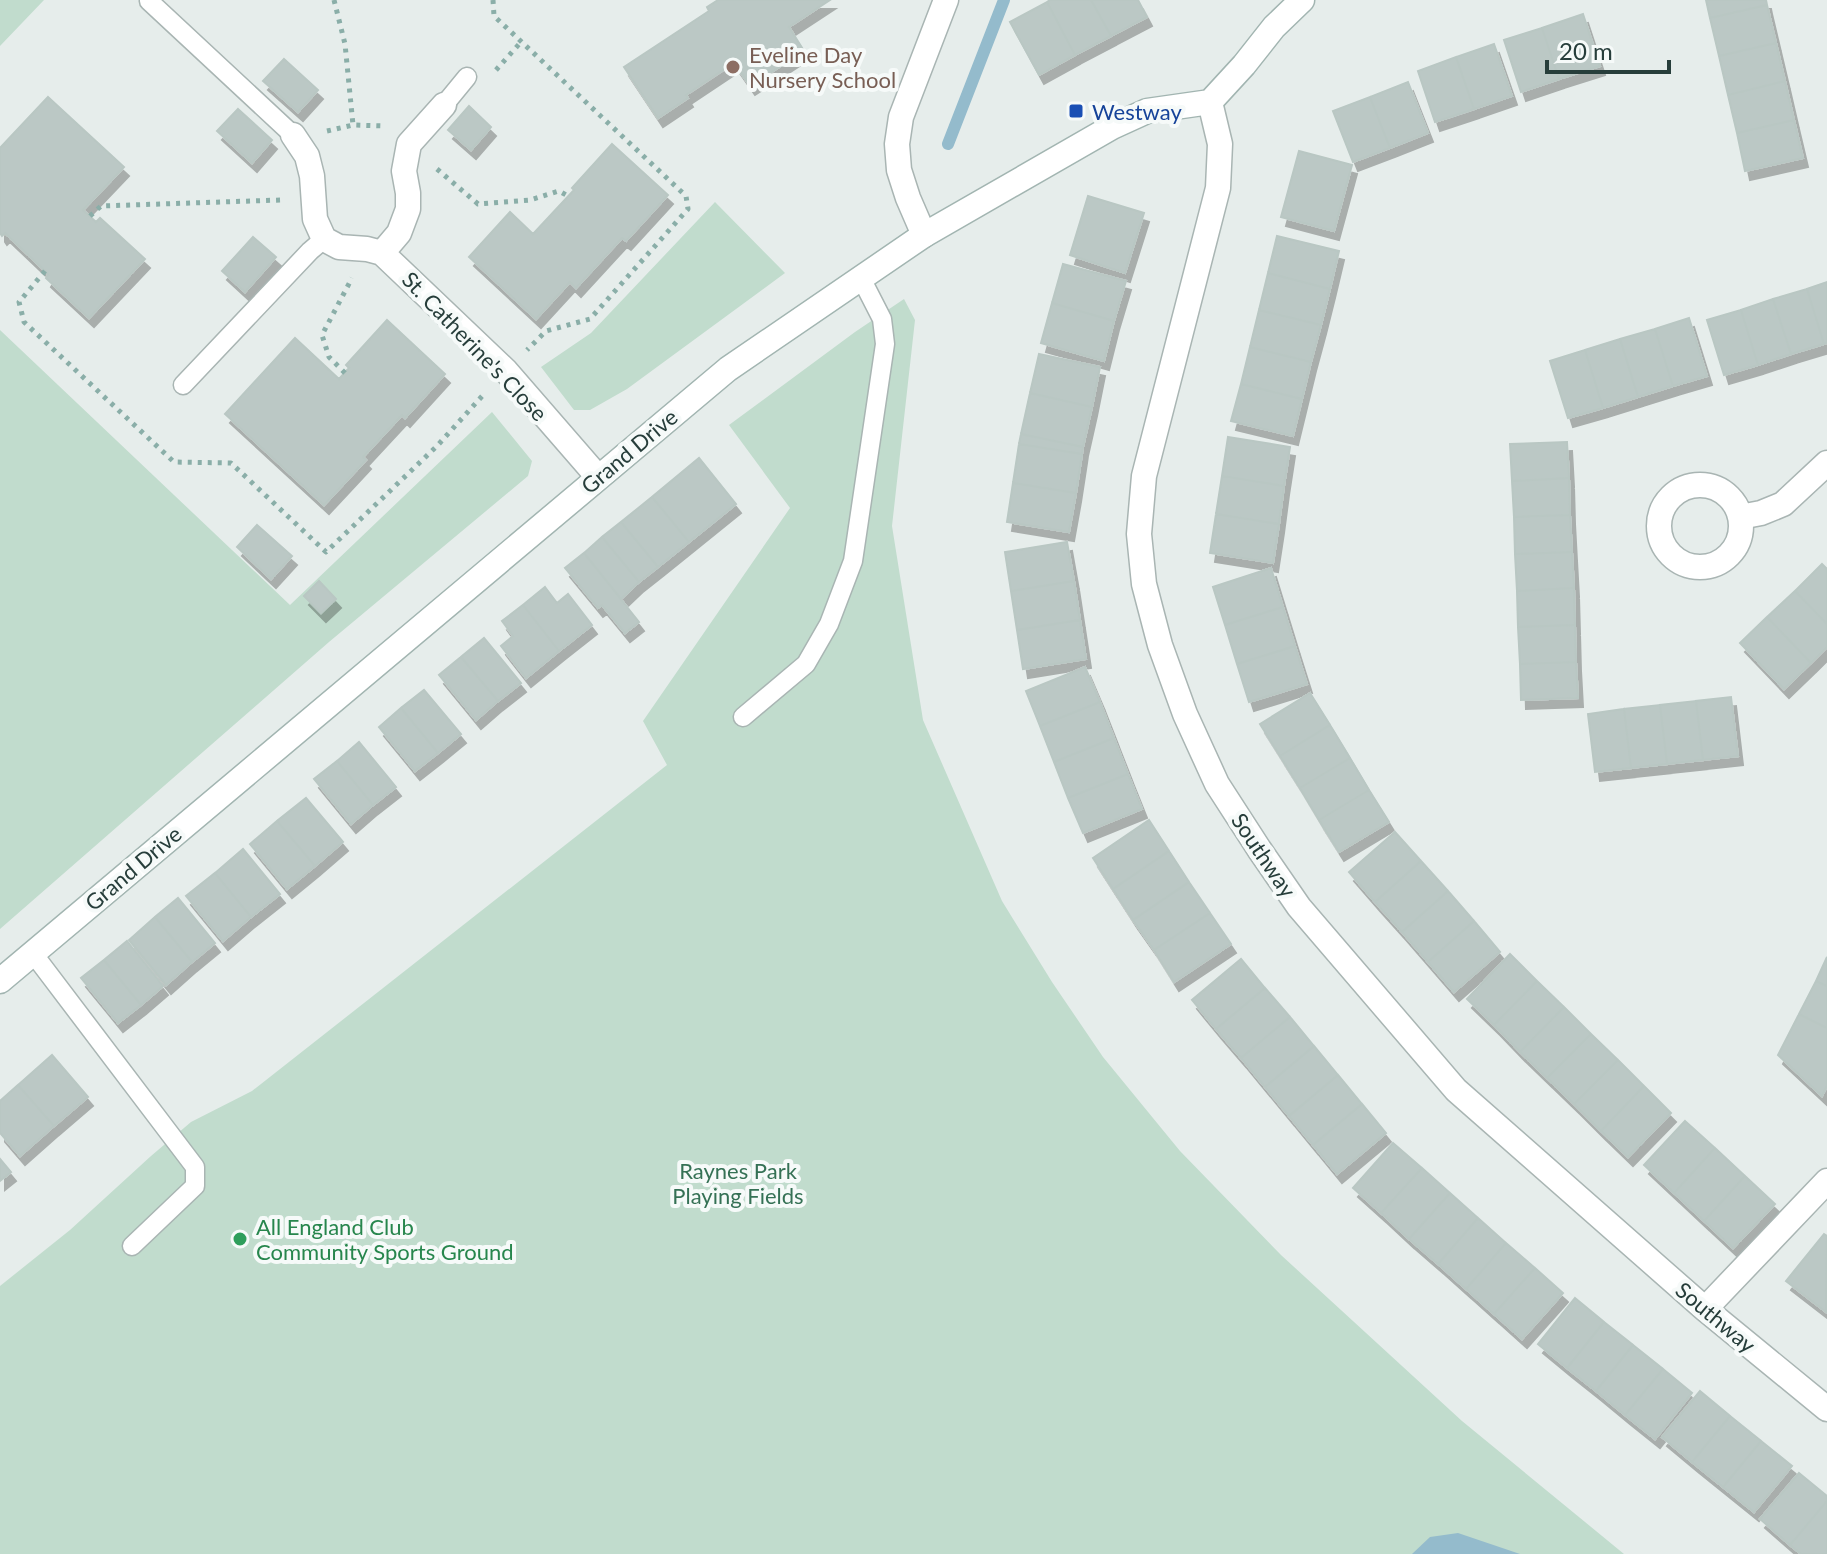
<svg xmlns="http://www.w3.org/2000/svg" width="1827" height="1554" viewBox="0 0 1827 1554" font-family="Lato,sans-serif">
  <defs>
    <filter id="shadow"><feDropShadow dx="5" dy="9" stdDeviation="0" flood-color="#0004"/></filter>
  </defs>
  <rect width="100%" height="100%" fill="#e6edeb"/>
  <path fill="#c1dccd" d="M0,0H44L0,46Z
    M715,202L785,273L627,389L590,410H574L541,367L591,333Z
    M904,299L915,320L892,526L923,720L1002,901L1052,982L1103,1057L1180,1151L1281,1255L1462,1421L1624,1554H0V1286L70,1230L151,1156L191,1122L252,1091L667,765L643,721L790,508L729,425L855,332Z
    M0,330L290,605L492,412L532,461L528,476L329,642L0,929Z"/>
  <path fill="#94bbcc" d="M1458,1533L1520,1554H1412L1430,1537Z"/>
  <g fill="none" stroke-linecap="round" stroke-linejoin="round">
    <path stroke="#94bbcc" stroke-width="12" d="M948,144L1004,0"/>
  </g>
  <path fill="#bbc8c5" stroke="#b9c7c3" stroke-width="2" filter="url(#shadow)" d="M718,0H830L789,27L804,51L750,86L734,63L686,95L688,98L658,118L624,67L709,11L707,7Z
    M1050,0H1091L1111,36L1075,55L1047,2Z
    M1091,0H1138L1147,17L1111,36Z
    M1706,0H1766L1767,5L1710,18Z
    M1047,2L1075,55L1039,75L1010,22Z
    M1767,5L1776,43L1719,56L1710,18Z
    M1583,14L1600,66L1559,79L1542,28Z
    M1542,28L1559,79L1521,92L1504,40Z
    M1776,43L1785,81L1728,95L1719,56Z
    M1494,44L1512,96L1474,109L1456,57Z
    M1456,57L1474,109L1435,122L1418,71Z
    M284,59L318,90L298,112L263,81Z
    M1785,81L1794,120L1737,133L1728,95Z
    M1408,82L1428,133L1390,148L1370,97Z
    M48,97L124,167L83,210L96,222L100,218L145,259L89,318L46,278L48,275L45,271L5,233L2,236L0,233V148Z
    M1370,97L1390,148L1353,162L1333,111Z
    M469,106L491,127L471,150L448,130Z
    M238,109L272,140L252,163L217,131Z
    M1794,120L1803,158L1745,171L1737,133Z
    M612,144L668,195L626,241L622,238L576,288L570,282L536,319L469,257L510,212L533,234L574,190L572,188Z
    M1299,151L1352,165L1334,231L1281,217Z
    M1088,196L1144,213L1125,273L1070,255Z
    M1277,236L1339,251L1330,289L1268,273Z
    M253,237L276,257L245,292L222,271Z
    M1063,264L1126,281L1114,321L1052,303Z
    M1268,273L1330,289L1321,325L1259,310Z
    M1827,282V343L1824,344L1807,289Z
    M1807,289L1824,344L1791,354L1773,299Z
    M1773,299L1791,354L1758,365L1741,310Z
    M1052,303L1114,321L1104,361L1041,343Z
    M1259,310L1321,325L1311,362L1250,347Z
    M1741,310L1758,365L1724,375L1707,320Z
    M1689,318L1707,376L1673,386L1655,329Z
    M387,320L445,374L405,418L402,415L363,457L366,460L324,505L225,414L295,338L339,379L349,368L346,365Z
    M1655,329L1673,386L1638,397L1620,339Z
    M1620,339L1638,397L1603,408L1585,350Z
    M1250,347L1311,362L1302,399L1241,384Z
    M1585,350L1603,408L1568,418L1550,361Z
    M1039,354L1100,367L1092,407L1030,393Z
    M1241,384L1302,399L1293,436L1231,421Z
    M1030,393L1092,407L1083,447L1021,434Z
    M1021,434L1083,447L1082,454L1019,444Z
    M1228,437L1290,447L1284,486L1222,476Z
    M1567,442L1569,478L1512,481L1510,444Z
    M1019,444L1082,454L1076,493L1013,483Z
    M699,458L736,504L689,542L652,497Z
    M1222,476L1284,486L1279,524L1216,514Z
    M1569,478L1570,515L1514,517L1512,481Z
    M1013,483L1076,493L1069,532L1007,522Z
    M652,497L689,542L658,567L621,522Z
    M1216,514L1279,524L1273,563L1210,553Z
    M1570,515L1572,552L1515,554L1514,517Z
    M621,522L658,567L639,582L602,537Z
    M257,525L292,556L271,579L237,547Z
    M602,537L639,582L621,599L584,553Z
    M1067,542L1074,581L1011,591L1005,552Z
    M1572,552L1574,588L1517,591L1515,554Z
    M584,553L639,622L625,633L602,605L598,608L565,568Z
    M1822,564L1827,569V624L1795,591Z
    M1271,568L1283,607L1225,625L1213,587Z
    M319,581L336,599L321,613L304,596Z
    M1074,581L1080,620L1017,630L1011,591Z
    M545,587L557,603L568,594L592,625L559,651L523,605Z
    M1574,588L1575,625L1518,627L1517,591Z
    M1795,591L1827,624V647L1811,663L1767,617Z
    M523,605L559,651L526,678L501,646L513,636L502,621Z
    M1283,607L1295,646L1237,664L1225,625Z
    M1767,617L1811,663L1784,689L1740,643Z
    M1080,620L1086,659L1023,669L1017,630Z
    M1575,625L1576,662L1520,664L1518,627Z
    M484,638L521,683L498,701L461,657Z
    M1295,646L1307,684L1249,702L1237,664Z
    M461,657L498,701L476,720L439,675Z
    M1576,662L1578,698L1521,700L1520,664Z
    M1085,667L1100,702L1040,726L1026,691Z
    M424,690L461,734L438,753L401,708Z
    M1310,693L1330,725L1280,756L1260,724Z
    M1731,697L1738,756L1703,760L1696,701Z
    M1696,701L1703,760L1667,764L1660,705Z
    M1100,702L1114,738L1054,762L1040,726Z
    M1660,705L1667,764L1631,768L1624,709Z
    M401,708L438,753L415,771L379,727Z
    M1624,709L1631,768L1595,772L1588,714Z
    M1330,725L1350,758L1300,788L1280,756Z
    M1114,738L1128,774L1068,798L1054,762Z
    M359,742L396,787L373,805L337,761Z
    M1350,758L1369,790L1319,820L1300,788Z
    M337,761L373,805L351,824L314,779Z
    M1128,774L1142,809L1083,833L1068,798Z
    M1369,790L1389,822L1339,852L1319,820Z
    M306,798L343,842L315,866L277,821Z
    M1149,820L1169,851L1113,889L1093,858Z
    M277,821L315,866L287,889L250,844Z
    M1395,832L1421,861L1375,902L1349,872Z
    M243,849L280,894L251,917L215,873Z
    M1169,851L1189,882L1133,920L1113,889Z
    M1421,861L1448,891L1402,932L1375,902Z
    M215,873L251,917L223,941L186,896Z
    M1189,882L1210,913L1154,950L1133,920Z
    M1448,891L1474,921L1428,962L1402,932Z
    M178,898L215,943L192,962L155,917Z
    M1210,913L1231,944L1174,982L1154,950Z
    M155,917L192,962L166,985L129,940Z
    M1474,921L1500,952L1454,992L1428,962Z
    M127,941L163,986L141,1005L104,960Z
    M1510,954L1537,981L1494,1025L1467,999Z
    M1827,957V986L1816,981Z
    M1241,959L1265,988L1216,1029L1192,1000Z
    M104,960L141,1005L118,1023L81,978Z
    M1537,981L1564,1007L1520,1052L1494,1025Z
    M1816,981L1827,986V1028L1799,1014Z
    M1265,988L1290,1017L1241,1058L1216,1029Z
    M1564,1007L1591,1034L1547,1078L1520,1052Z
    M1799,1014L1827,1028V1086L1822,1096L1778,1055Z
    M1290,1017L1314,1046L1265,1087L1241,1058Z
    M1591,1034L1618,1060L1574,1104L1547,1078Z
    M1314,1046L1338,1075L1289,1116L1265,1087Z
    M52,1055L88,1097L54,1126L18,1085Z
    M1618,1060L1644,1086L1601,1131L1574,1104Z
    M1338,1075L1362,1104L1313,1145L1289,1116Z
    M18,1085L54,1126L20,1156L0,1133V1101Z
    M1644,1086L1671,1113L1628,1157L1601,1131Z
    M1362,1104L1386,1133L1337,1174L1313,1145Z
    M1685,1121L1715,1148L1674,1193L1644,1165Z
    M1393,1143L1422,1168L1381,1213L1353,1188Z
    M1715,1148L1745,1176L1704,1221L1674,1193Z
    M0,1159L11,1172L0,1181Z
    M1422,1168L1450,1193L1409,1239L1381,1213Z
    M1745,1176L1775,1204L1733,1248L1704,1221Z
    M1450,1193L1478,1218L1438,1264L1409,1239Z
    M1478,1218L1506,1243L1466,1289L1438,1264Z
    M1824,1234L1827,1236L1826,1312L1786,1281Z
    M1506,1243L1535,1268L1494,1314L1466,1289Z
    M1535,1268L1563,1293L1522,1339L1494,1314Z
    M1575,1298L1604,1322L1567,1368L1538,1344Z
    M1604,1322L1633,1345L1596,1391L1567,1368Z
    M1633,1345L1663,1369L1625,1415L1596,1391Z
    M1663,1369L1692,1393L1655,1439L1625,1415Z
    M1700,1391L1730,1416L1692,1462L1662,1437Z
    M1730,1416L1761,1441L1723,1487L1692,1462Z
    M1761,1441L1792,1466L1754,1512L1723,1487Z
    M1799,1473L1827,1496V1501L1790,1545L1760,1519Z
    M1827,1501V1554H1801L1790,1545Z"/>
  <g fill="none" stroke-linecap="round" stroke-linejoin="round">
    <defs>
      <path id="service" d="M149,1L293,135
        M444,105L467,77
        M183,385L310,251L324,239
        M743,717L806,664L829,624L853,561L885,344L882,319L861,278
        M32,952L195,1167V1186L132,1246"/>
      <path id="minor" d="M1210,102L1220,144L1218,188L1144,476L1139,534L1144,584L1160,645L1185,714L1217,784L1259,849L1299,907L1456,1090L1705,1309L1827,1409
        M293,135L307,156L312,176L315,219L324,239L339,247L367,249L382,253L506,371L598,477
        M924,235L908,198L899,170L897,144L901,117L946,0
        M382,253L399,233L408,209V193L404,171L409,144L444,105
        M1659 526a41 41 0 1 1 82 0a41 41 0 1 1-82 0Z
        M1740,517L1761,513L1783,504L1827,463
        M1705,1309L1827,1181"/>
      <path id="secondary" d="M0,981L728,369L924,235L1112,127L1147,111L1210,102L1244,65L1274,27L1302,0"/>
    </defs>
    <use href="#service" stroke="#a9b5b3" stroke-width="21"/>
    <use href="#minor" stroke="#a9b5b3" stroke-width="27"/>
    <use href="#secondary" stroke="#a2b5b1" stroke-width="27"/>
    <path stroke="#8aaea8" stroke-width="5" stroke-dasharray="4 6" stroke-linecap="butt" d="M334,0L345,44L353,125
      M493,0L494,16L686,196L688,209L590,319L546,331L527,350
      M496,70L521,42
      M327,131L353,125L385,126
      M437,169L478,204L530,200L559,191L568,196
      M90,216L101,206L281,200
      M45,271L19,302L24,322L174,462L231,463L326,552L437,446L484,394
      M345,373L329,357L322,335L352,278"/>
    <use href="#service" stroke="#fff" stroke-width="18"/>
    <use href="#minor" stroke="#fff" stroke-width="24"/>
    <use href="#secondary" stroke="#fff" stroke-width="24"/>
  </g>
  <circle fill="#8d6e63" stroke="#f6faf9" stroke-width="3" cx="733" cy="67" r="8"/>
  <rect fill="#1a4fb4" stroke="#f6faf9" stroke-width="3" x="1068" y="103" width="16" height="16" rx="4"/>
  <circle fill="#2e9e5b" stroke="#f6faf9" stroke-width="3" cx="240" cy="1239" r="8"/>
  <g text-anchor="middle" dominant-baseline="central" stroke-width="8" stroke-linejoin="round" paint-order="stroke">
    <g font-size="22" fill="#785e54" stroke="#f6faf9" text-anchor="start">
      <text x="749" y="54">Eveline Day<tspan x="749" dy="25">Nursery School</tspan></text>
    </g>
    <g font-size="22" fill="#164399" stroke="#f6faf9" text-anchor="start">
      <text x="1092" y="111">Westway</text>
    </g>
    <g font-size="22" fill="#273e3b" stroke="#f6faf9">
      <text transform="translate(475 346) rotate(46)">St. Catherine's Close</text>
      <text transform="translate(629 451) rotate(-40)">Grand Drive</text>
      <text transform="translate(1264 855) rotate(56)">Southway</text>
      <text transform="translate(133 868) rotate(-40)">Grand Drive</text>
      <text transform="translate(1716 1317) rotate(40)">Southway</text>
    </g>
    <g font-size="22" fill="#357155" stroke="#f6faf9">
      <text x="738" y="1170">Raynes Park<tspan x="738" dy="25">Playing Fields</tspan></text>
    </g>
    <g font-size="22" fill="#27864d" stroke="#f6faf9" text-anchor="start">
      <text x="256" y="1226">All England Club<tspan x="256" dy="25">Community Sports Ground</tspan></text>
    </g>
  </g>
  <path d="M1547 60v12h122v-12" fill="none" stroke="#273e3b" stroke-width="4"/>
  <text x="1559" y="60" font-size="24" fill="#273e3b" stroke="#f6faf9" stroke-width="6" paint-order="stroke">20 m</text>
</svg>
